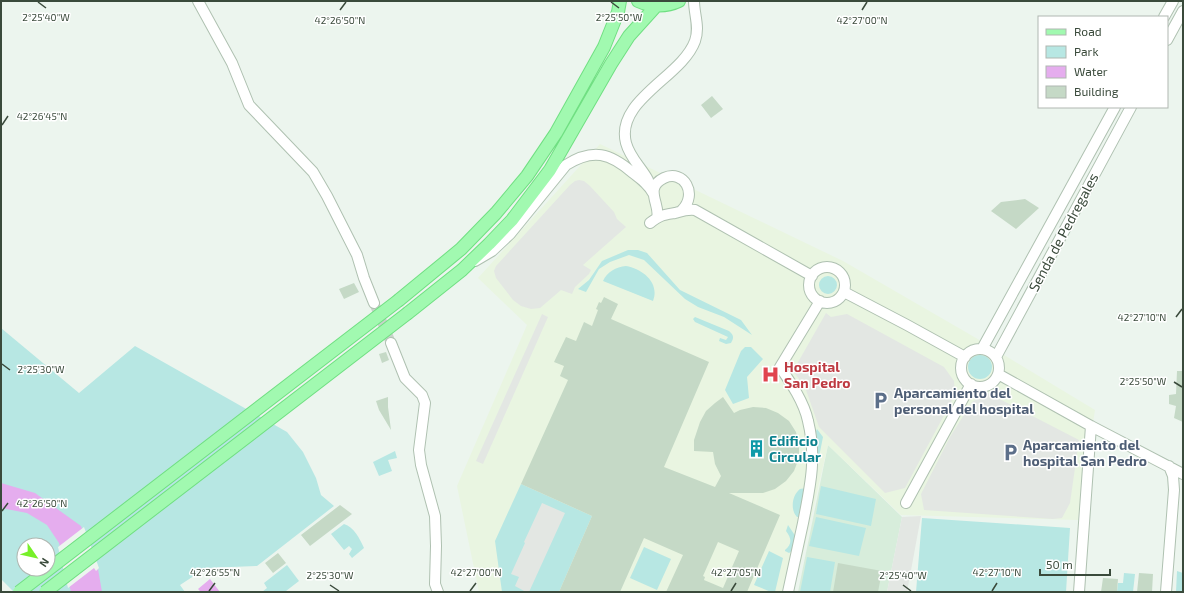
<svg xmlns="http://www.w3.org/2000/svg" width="1184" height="593" viewBox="0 0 1184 593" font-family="'Exo 2',sans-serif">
  <rect width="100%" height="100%" fill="#ecf5ee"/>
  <path fill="#d7eddb" d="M828,445L902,517L887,592H798Z"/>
  <path fill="#e9f5e1" d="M600,144L843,261L976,338L1095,410L1078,520L901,515L828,445L794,592H479L457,486L527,325L478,278Z"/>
  <path fill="#b7e7e3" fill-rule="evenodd" d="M628,250H638L647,253L680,290L741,320L752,335L724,317L698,307L685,299L644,260L629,255L610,262L599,269L586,292L578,289L589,280L602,261Z
    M626,266C643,269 660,283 653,301L603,281C607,272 616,267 626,266Z
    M819 285a9 9 0 1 1 18 0a9 9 0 1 1-18 0Z
    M695,317L729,331C734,335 734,338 731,343L726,344L719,341L720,338L726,340L728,337L695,322L693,319Z
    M1,328L79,393L135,346L287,432L303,452L316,478L321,495L334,506L257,566L206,568L180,585L185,592H14L1,579ZM24,545H48V569H24Z
    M745,347H751L763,359L747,377L749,398L733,404L725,390L741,351Z
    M968 367a12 12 0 1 1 24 0a12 12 0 1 1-24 0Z
    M817,429L823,437L819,457H818L816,431Z
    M395,451L397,458L388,460L392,471L379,476L373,462Z
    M521,484L592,516L559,592H526L523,591L522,592H502L495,541Z
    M821,486L876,499L871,526L816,514Z
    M806,488L799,517H797C790,510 792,495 800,489Z
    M816,517L866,528L859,556L809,546Z
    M922,518L1070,528L1066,592H916Z
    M344,524C354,527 360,539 364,548L352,558L349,554L352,549L349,546L344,550L331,534Z
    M788,525L796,537L792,551L789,553L785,551V550C792,544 792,539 786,531Z
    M644,547L671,559L657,590L630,578Z
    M769,551L783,558L775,592H771L754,585Z
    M807,557L835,562L830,592H800Z
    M287,565L299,581L286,591L287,592H262L267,588L264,583Z
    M1177,571L1183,573V592H1176Z
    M1124,573L1135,574L1133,592H1117L1118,583H1123Z"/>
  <path fill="#e3e7e3" d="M579,180L584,181L590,186L614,212L617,219L626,227L583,265L591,270L589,274L575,287L572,294L561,290L540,308L531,309L521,306L513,300L496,278L494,271L496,266L570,185L575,181Z
    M826,313L831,317L847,314L944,367L954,381L955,394L949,406L905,488L885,493L819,427L805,387L793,371Z
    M542,314L548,317L483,464L476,461Z
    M988,393L1079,440L1070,503L1062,518L1053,519L924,510L921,494L950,437L972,402Z
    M542,503L565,513L529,592H526L515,586L519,577L511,574L525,543L524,542Z
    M921,516L907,592H887L902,517Z"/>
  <path fill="#e5adee" d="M1,483L35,493L81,526L98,569L102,592H71L59,543L47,525L27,513L1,508Z
    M210,579L220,592H201L198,589Z"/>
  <path fill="#ecf5ee" d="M84,527L99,568L96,571L94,568L68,588L58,547Z"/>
  <path fill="#c5d9c6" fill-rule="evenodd" d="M712,96L723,109L711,118L701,105Z
    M1025,199L1039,208L1016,229L991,211L1001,202Z
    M354,283L359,292L344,299L339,289Z
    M604,297L618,304L611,319L709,362L664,467L715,487L721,476L715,464L713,452L694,451V440L700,422L706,411L715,403L723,397L734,413L740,410L753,407L766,408L778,413L789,421L796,432L799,445V458L794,471L786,481L775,489L763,493H729L780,515L747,592H666L683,555L644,538L620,592H559L592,516L521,484L568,380L560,376L564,366L554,362L566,337L576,341L584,322L592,326L598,310L596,309L599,302L601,303ZM718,542L739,551L723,588L704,580L705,577L703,576Z
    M386,352L389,360L382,363L379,354Z
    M1177,371H1183V422L1174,418L1176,406L1169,404V395L1176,394Z
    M388,397V407L391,430L379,410L376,401Z
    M340,505L352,514L310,546L301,535Z
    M278,553L286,563L273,573L265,563Z
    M838,563L882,571L878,592H833Z
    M1139,573L1153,574L1152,592H1137Z
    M1103,578L1118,579L1117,592H1101Z"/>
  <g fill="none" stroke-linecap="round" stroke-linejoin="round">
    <path stroke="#c8d3ca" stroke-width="10" stroke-dasharray="10 5" stroke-linecap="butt" d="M374,303L391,343"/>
    <defs>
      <path id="minor" d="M198,1L232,63L249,105L313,172L327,196L357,255L364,278L374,303
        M1164,17L1173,1
        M1167,40L1183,11
        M648,180C641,167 630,158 626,143C615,100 682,77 695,41C700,27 694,14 694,1
        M657,218C661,205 643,188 664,178C684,169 698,194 682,210
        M650,223C660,215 663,215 675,213C682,211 687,209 695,210L812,276
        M475,261L492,251L510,234L566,165C593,148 610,153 633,173C641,179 648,184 653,193
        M809 285a18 18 0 1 1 36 0a18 18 0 1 1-36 0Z
        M844,292L907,325L965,357
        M391,343L405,378L422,395L425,403L419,450L421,465L435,516L436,546L435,584L438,592
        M982,349L1115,107
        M961 368a19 19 0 1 1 38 0a19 19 0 1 1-38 0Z
        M996,357L1131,107
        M998,374L1091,426L1183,474
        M906,503L971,384
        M788,592C793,569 798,546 803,523C810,487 817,458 808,421C804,402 791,383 780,367L820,301
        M1079,592L1091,426
        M1166,592L1174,490L1173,476L1169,466"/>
      <path id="major" d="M638,1C651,7 667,7 679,1
        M399,300L461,249L496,213L527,176L556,133L604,47L618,12L620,1
        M408,313L462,270L489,244L512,220L550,170L611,64L629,36L657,5"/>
    </defs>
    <use href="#minor" stroke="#afc1b1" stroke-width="12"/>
    <use href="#major" stroke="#70df82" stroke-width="14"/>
    <use href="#minor" stroke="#fff" stroke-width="10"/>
    <use href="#major" stroke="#a1f9b0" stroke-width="12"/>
    <defs>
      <path id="major-bridge" d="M19,592L399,300
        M45,592L408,313"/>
    </defs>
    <use href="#major-bridge" stroke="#70df82" stroke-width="14" stroke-linecap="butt"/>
    <use href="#major-bridge" stroke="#a1f9b0" stroke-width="12"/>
  </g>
  <path fill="none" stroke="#3a4a3b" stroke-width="1.5" d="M38,2L46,8M611,2L619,8M340,10L346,2M862,10L867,2M2,125L8,116M1176,317L1182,309M2,364L10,370M1174,382L1182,387M2,511L8,503M330,585L339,591M903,585L911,591M209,591L215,583M470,591L476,583M731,591L736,583M992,591L997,583"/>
  <defs>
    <symbol id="hospital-bare" viewBox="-9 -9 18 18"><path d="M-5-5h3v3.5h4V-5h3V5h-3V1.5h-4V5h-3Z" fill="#e0444e" stroke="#fff" stroke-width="2.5" paint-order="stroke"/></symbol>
    <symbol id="parking-bare" viewBox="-9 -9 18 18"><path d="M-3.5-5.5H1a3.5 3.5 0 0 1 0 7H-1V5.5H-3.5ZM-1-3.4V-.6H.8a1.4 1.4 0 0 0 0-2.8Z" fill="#5c6f8a" stroke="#fff" stroke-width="2.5" paint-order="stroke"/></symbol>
    <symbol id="building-bare" viewBox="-9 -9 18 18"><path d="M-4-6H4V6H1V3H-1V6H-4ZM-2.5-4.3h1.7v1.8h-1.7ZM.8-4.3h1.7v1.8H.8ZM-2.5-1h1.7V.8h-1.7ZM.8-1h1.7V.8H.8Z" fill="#0f9aa8" stroke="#fff" stroke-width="2.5" paint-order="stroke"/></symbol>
  </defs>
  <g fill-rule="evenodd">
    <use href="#hospital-bare" x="758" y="362" width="25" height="25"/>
    <use href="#parking-bare" x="868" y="388" width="25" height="25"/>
    <use href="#building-bare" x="744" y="436" width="25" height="25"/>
    <use href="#parking-bare" x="998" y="440" width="25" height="25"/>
  </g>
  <g text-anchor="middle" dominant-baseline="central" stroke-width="3" stroke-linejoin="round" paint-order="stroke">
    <g font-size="14" fill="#3a4a3b" stroke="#fff">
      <text transform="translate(1063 232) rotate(-62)">Senda de Pedregales</text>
    </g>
    <g font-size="14" font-weight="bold" fill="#be3a42" stroke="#fff" text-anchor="start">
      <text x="784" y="366">Hospital<tspan x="784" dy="16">San Pedro</tspan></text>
    </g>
    <g font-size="14" font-weight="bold" fill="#4e5e75" stroke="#fff" text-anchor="start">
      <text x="894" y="392">Aparcamiento del<tspan x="894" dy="16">personal del hospital</tspan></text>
      <text x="1023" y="444">Aparcamiento del<tspan x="1023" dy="16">hospital San Pedro</tspan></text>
    </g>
    <g font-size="14" font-weight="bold" fill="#0d838f" stroke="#fff" text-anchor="start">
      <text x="769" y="440">Edificio<tspan x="769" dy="16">Circular</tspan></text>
    </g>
  </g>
  <g font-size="10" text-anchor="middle" fill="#3a4a3b" stroke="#fff" stroke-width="3" stroke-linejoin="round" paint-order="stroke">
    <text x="46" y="21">2°25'40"W</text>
    <text x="619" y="21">2°25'50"W</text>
    <text x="340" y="24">42°26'50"N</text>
    <text x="862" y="24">42°27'00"N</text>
    <text x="42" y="120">42°26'45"N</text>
    <text x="1142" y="321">42°27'10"N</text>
    <text x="41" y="373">2°25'30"W</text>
    <text x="1143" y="385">2°25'50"W</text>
    <text x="42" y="507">42°26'50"N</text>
    <text x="215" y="576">42°26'55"N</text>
    <text x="476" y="576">42°27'00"N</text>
    <text x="736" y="576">42°27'05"N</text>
    <text x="997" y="576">42°27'10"N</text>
    <text x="330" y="579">2°25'30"W</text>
    <text x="903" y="579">2°25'40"W</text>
  </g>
  <rect width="1184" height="593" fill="none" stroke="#3a4a3b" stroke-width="4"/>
  <rect x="1038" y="16" width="130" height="92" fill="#ffffff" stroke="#b0b7b1"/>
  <rect x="1046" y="29" width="20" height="6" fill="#a1f9b0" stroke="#b0b7b1"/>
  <text x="1074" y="36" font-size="12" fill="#3a4a3b">Road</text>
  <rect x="1046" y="46" width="20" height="12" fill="#b7e7e3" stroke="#b0b7b1"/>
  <text x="1074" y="56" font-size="12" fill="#3a4a3b">Park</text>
  <rect x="1046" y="66" width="20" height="12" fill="#e5adee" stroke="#b0b7b1"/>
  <text x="1074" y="76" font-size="12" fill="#3a4a3b">Water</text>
  <rect x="1046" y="86" width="20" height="12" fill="#c5d9c6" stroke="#b0b7b1"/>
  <text x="1074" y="96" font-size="12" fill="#3a4a3b">Building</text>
  <g transform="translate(36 557) rotate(124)"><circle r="19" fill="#ffffff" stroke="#b0b7b1"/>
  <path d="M0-3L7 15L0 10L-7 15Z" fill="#77f029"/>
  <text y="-6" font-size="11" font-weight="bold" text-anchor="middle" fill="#3a4a3b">N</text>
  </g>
  <path d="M1040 569v6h70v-6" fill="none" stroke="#3a4a3b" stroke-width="2"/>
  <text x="1046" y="569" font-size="12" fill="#3a4a3b" stroke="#ffffff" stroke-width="3" paint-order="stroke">50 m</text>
</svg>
